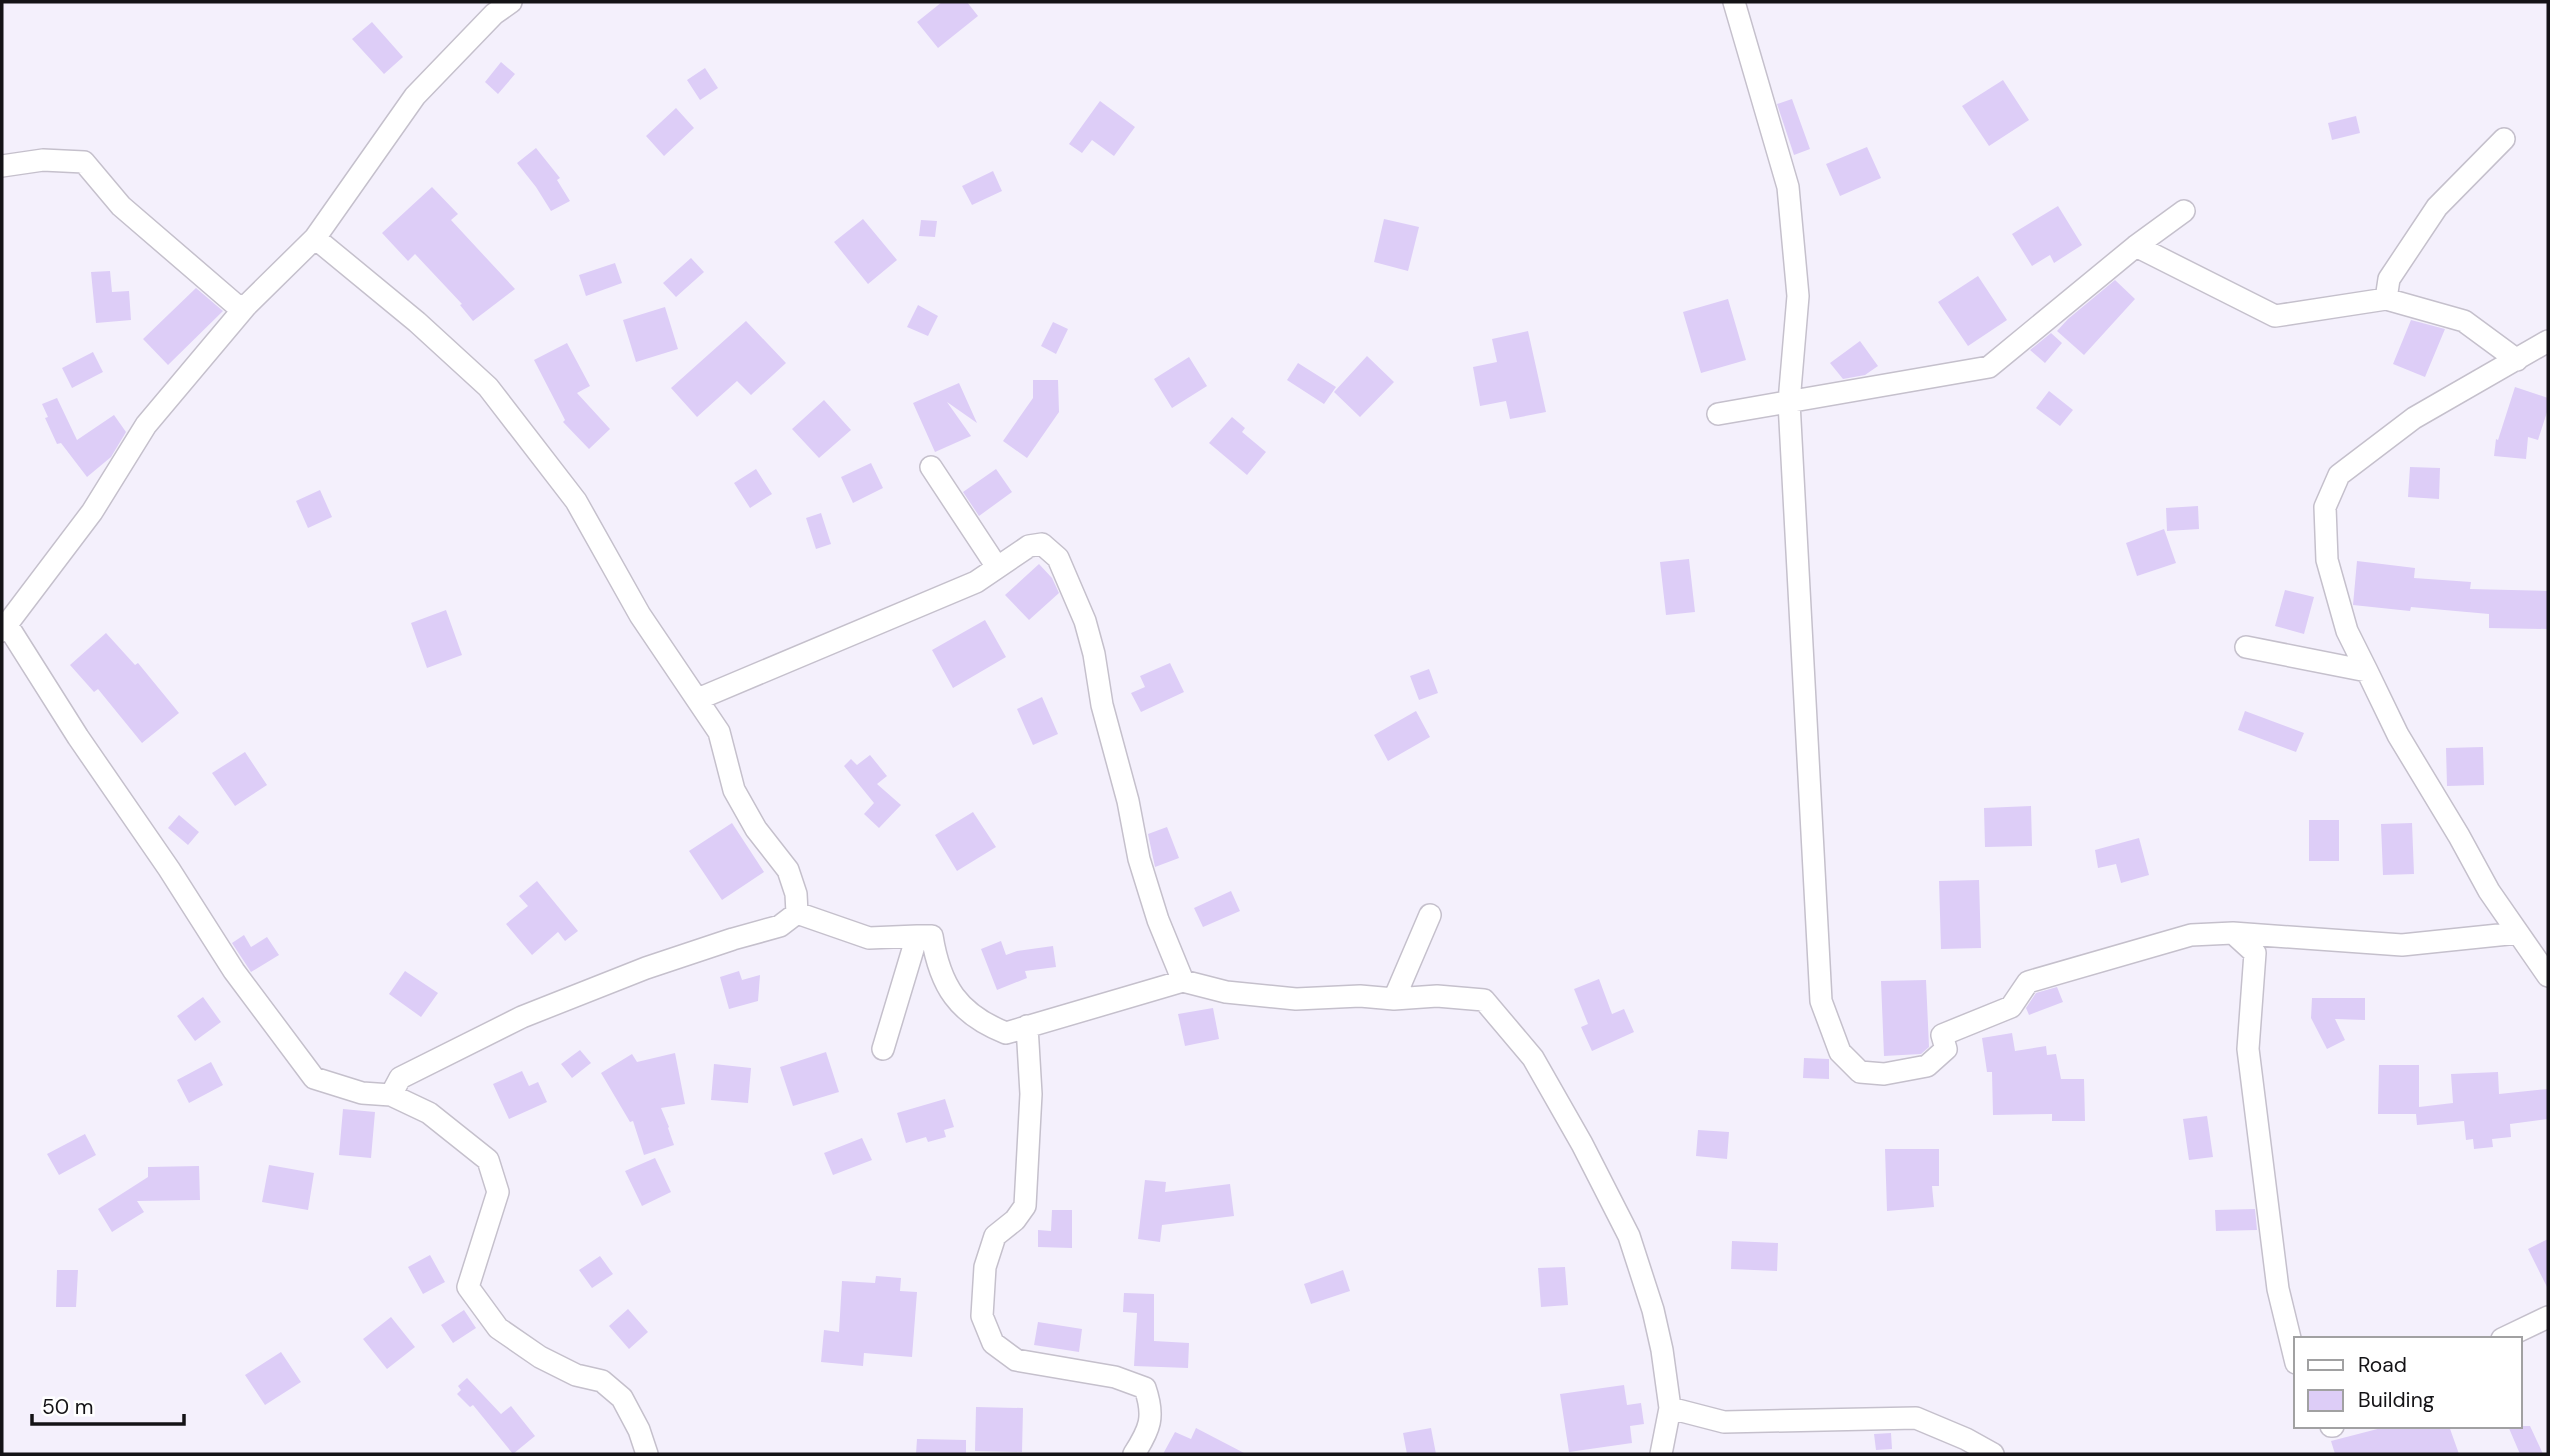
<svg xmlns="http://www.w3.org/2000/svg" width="2550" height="1456" viewBox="0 0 2550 1456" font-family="'DM Sans',sans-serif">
  <rect width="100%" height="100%" fill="#f4f0fc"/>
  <path fill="#ddcdf7" d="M942,2H967L978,16L938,48L917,22Z
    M372,22L403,57L384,74L352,39Z
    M501,62L515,74L498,94L485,82Z
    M705,68L718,88L700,100L687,80Z
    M2003,80L2029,120L1989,146L1962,106Z
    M1792,99L1810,149L1794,155L1777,104Z
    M1100,101L1135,127L1114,156L1092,140L1082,153L1069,144Z
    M676,108L694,128L664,156L646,136Z
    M2356,116L2360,133L2332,140L2328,123Z
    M1867,147L1881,178L1840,196L1826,164Z
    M536,148L560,178L557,180L570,201L551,211L536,187L517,163Z
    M993,171L1002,191L972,205L962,186Z
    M432,187L458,214L451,220L515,289L473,321L460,305L462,304L415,254L408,261L382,233Z
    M2058,206L2082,245L2054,263L2050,255L2032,266L2012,234Z
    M863,219L897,260L868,284L834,242Z
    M1384,219L1419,227L1408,271L1374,262Z
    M921,220L937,221L935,237L919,236Z
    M691,258L704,272L676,297L663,283Z
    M615,263L622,283L586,296L579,275Z
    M110,271L112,292L129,291L131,320L96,323L91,272Z
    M1978,276L2007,320L1968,346L1938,302Z
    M2115,280L2135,299L2084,355L2057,331L2068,319Z
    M196,288L223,311L168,365L143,339Z
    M1728,299L1746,360L1701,373L1683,312Z
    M918,305L938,316L928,336L907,327Z
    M665,307L678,349L636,362L623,320Z
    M2411,320L2445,329L2425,377L2393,364Z
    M746,321L786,363L751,395L737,381L697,417L671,388Z
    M1053,322L1068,329L1056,354L1041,346Z
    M1528,331L1546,412L1510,419L1506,401L1480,406L1473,367L1497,362L1492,339Z
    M2051,333L2062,343L2045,363L2030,350Z
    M1860,341L1878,366L1865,375L1843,379L1830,363Z
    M567,343L590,386L577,393L610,429L589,449L563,422L565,420L534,360Z
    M93,352L103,372L72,388L62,368Z
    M1367,356L1394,382L1360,417L1334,392Z
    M1189,357L1207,386L1172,408L1154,379Z
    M1298,363L1336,387L1324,404L1287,380Z
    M1033,380H1058L1059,412L1027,458L1003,441L1033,398Z
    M959,383L977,423L947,402L971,436L935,452L913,403Z
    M2515,387L2548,398V409L2538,440L2528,437L2526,459L2494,456L2496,439L2498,440Z
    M2049,391L2073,410L2060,426L2036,408Z
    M57,398L77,440L114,415L126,432L111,457L87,477L61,443L57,444L45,418L48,417L42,404Z
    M824,400L851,430L819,458L792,429Z
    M1232,417L1245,428L1242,432L1266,452L1247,475L1209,443Z
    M871,463L883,488L853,503L841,477Z
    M2410,467L2440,468L2439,499L2408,497Z
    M756,469L772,494L750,508L734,483Z
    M996,469L1012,492L979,516L963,492Z
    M320,490L332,517L308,528L296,501Z
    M2198,506L2199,529L2167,531L2166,508Z
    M821,513L831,544L816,549L806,518Z
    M2164,529L2176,563L2137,576L2126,543Z
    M1689,559L1695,612L1666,615L1660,562Z
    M2357,561L2415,568L2414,578L2471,582L2470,589L2548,591V629L2489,628V614L2411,607L2410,611L2353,605Z
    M1039,564L1052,578L1059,593L1029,620L1005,595Z
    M2285,590L2314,597L2304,634L2275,626Z
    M446,610L462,655L427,668L411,623Z
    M985,620L1006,657L953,688L932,650Z
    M106,633L135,665L138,663L179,713L142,743L98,689L94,692L70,665Z
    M1170,663L1184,692L1141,712L1131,693L1145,687L1140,676Z
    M1429,669L1438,693L1419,700L1410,676Z
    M1042,697L1058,734L1033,745L1017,709Z
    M1416,711L1430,737L1388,761L1374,735Z
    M2245,711L2304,733L2296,752L2238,730Z
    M2483,747L2484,785L2447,786L2446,748Z
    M245,752L267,785L235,806L212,773Z
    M870,755L887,776L877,784L901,805L879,828L864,814L874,803L844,766L851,759L857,765Z
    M2031,806L2032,846L1985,847L1984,808Z
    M973,812L996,847L957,871L935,835Z
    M179,815L199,832L188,845L168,828Z
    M2309,820H2339V861H2309Z
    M732,823L764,872L722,900L689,851Z
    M2412,823L2414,874L2383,875L2381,824Z
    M1167,827L1179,858L1155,867L1148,834Z
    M2139,838L2149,875L2121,883L2116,864L2098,868L2095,850Z
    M1979,880L1981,948L1941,949L1939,881Z
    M537,881L578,931L565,941L558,932L532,955L506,924L528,906L519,896Z
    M1231,891L1240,911L1203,927L1194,908Z
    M244,935L251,947L267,937L279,955L251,972L232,943Z
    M1001,941L1006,955L1017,951L1053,946L1056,967L1025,971L1027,978L997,990L981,949Z
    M405,971L438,993L421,1017L389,994Z
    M739,971L742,980L760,975L758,1001L729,1009L720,977Z
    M1599,979L1612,1014L1624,1009L1634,1032L1592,1051L1581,1027L1588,1024L1574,989Z
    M1926,980L1929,1047L1921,1054L1884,1056L1881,981Z
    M2057,987L2063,1002L2029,1015L2026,1008L2036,993Z
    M203,997L221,1022L195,1041L177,1016Z
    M2312,998H2365V1020L2335,1019L2345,1040L2327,1049L2311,1018Z
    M1213,1008L1219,1039L1185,1046L1178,1014Z
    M2012,1033L2015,1051L2046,1046L2047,1055L2056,1054L2061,1079H2084L2085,1121H2052V1114L1993,1115L1992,1072H1987L1982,1038Z
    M580,1050L591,1063L572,1078L561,1064Z
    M826,1052L839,1092L793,1106L780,1067Z
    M675,1053L685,1104L661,1108L669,1127L668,1128L674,1145L644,1155L633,1121L630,1122L601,1073L632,1054L637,1062Z
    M1804,1058L1829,1059V1079L1803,1078Z
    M211,1062L223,1085L189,1103L177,1080Z
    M714,1064L751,1068L748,1103L711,1100Z
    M2379,1065H2419V1107L2453,1103L2451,1074L2498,1072L2499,1094L2548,1089V1119L2510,1124L2511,1137L2492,1139L2493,1147L2474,1149L2473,1139L2466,1140L2464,1121L2417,1125L2416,1114H2378Z
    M522,1071L529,1086L538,1082L547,1102L509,1119L493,1084Z
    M945,1099L954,1127L944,1130L946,1137L928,1142L926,1137L906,1143L897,1113Z
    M343,1109L375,1112L371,1158L339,1155Z
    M2207,1116L2213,1157L2189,1160L2183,1119Z
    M1698,1130L1729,1132L1727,1159L1696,1156Z
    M85,1134L96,1155L59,1175L47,1154Z
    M862,1138L872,1160L833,1175L824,1153Z
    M1885,1149H1939V1186H1932L1934,1207L1887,1211Z
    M655,1158L671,1192L642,1206L625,1171Z
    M269,1165L314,1173L308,1210L262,1202Z
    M199,1166L200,1200L137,1201L144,1212L112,1232L98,1209L148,1177V1167Z
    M1145,1180L1166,1182L1165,1192L1230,1184L1234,1216L1162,1225L1160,1242L1138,1239Z
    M2255,1209L2257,1230L2216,1231L2215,1210Z
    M1052,1210H1072V1248L1038,1247V1230L1051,1231Z
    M2548,1239V1289L2528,1249Z
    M1732,1241L1778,1243L1777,1271L1731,1269Z
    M430,1255L445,1282L423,1294L408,1267Z
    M600,1256L613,1274L592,1288L579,1270Z
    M1565,1267L1568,1305L1541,1307L1538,1268Z
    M57,1270H78L76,1307H56Z
    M1343,1270L1350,1291L1311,1304L1304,1284Z
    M876,1276L901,1278L900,1291L917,1292L912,1357L864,1353L863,1366L821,1362L824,1330L839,1332L842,1281L875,1283Z
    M1124,1293L1154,1294V1341L1189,1343L1188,1368L1134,1366L1137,1313L1123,1312Z
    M628,1309L648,1332L629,1349L609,1326Z
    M464,1310L476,1328L453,1343L441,1325Z
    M391,1317L415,1347L387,1369L363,1339Z
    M1038,1322L1082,1329L1079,1352L1034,1345Z
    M281,1352L301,1382L265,1405L245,1375Z
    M467,1378L501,1414L511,1406L535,1436L513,1454L473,1405L470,1407L457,1394L461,1390L458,1386Z
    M1624,1385L1627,1405L1641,1403L1644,1424L1630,1426L1632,1443L1569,1452L1560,1394Z
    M976,1407L1023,1408L1022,1452L975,1451Z
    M2389,1426H2449L2459,1454H2335L2331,1441Z
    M2508,1426H2530L2543,1454H2520Z
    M1196,1428L1246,1454H1163L1175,1432L1191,1439Z
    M1431,1428L1436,1454H1407L1403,1433Z
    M1891,1433L1892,1449L1876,1450L1874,1434Z
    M917,1439L966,1440V1454H916Z"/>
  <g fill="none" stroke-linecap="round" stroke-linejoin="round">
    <defs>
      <path id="street" d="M1734,2L1788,187L1798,296L1789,402L1821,1001L1840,1052L1860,1072L1884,1074L1927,1066L1946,1049L1942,1035L2011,1007L2028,982L2191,935L2233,933L2255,953L2248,1049L2278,1289L2296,1363
        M2,166L43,160L84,162L121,206L236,305L246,306
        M315,238L417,322L488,387L576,501L640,615L719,732L734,790L756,829L788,870L796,894L797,913L780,926L733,939L646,968L522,1017L400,1078L391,1095
        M2136,246L2275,316L2386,299L2464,321L2517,360
        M2386,299L2389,279L2437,207L2504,139
        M2548,341L2414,418L2339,475L2325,507L2327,560L2347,631L2367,671L2398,735L2459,836L2489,891L2548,976
        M1718,414L1989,367L2136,246L2184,211
        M931,467L997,567
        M6,623L78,737L169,869L234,971L314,1078L362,1093L391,1095L429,1113L488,1160L498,1192L468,1287L498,1328L540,1357L576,1375L602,1381L622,1398L639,1430L647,1454
        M2,631L92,512L146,425L246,306L315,238L415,96L494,14L511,2
        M2246,647L2367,671
        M698,699L976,582L1029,546L1042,544L1058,558L1085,621L1094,654L1102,705L1128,801L1139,859L1158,920L1183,981
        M797,913L869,938L917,936
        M2233,933L2402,945L2518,933
        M1394,999L1430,915
        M1027,1026L1031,1094L1025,1206L1015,1220L995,1236L985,1267L982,1316L993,1343L1016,1360L1115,1377L1145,1388C1155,1417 1150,1429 1134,1454
        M883,1049L917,936H932C940,986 958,1014 1006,1033L1183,981L1226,992L1296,999L1360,996L1394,999L1437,996L1484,1000L1533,1058L1582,1144L1629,1236L1653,1310L1662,1350L1670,1408L1661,1454
        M2502,1339L2548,1317
        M1670,1408L1724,1422L1916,1418L1966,1439L1993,1454
        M2331,1426H2333"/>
    </defs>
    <use href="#street" stroke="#c5c0cc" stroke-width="24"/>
    <use href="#street" stroke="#fff" stroke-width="21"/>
  </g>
  <rect width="2550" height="1456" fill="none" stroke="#141316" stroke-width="7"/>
  <rect x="2294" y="1337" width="228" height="91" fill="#ffffff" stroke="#a1a1a2" stroke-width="2"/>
  <rect x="2308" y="1360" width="35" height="10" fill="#ffffff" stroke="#a1a1a2" stroke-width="2"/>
  <text x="2358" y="1372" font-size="21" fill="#141316">Road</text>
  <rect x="2308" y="1390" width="35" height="21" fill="#ddcdf7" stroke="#a1a1a2" stroke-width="2"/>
  <text x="2358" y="1407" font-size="21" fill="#141316">Building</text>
  <path d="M32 1414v10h152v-10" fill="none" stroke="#141316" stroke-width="3.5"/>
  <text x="42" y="1414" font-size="21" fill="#141316" stroke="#ffffff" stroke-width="5" paint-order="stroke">50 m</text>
</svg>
